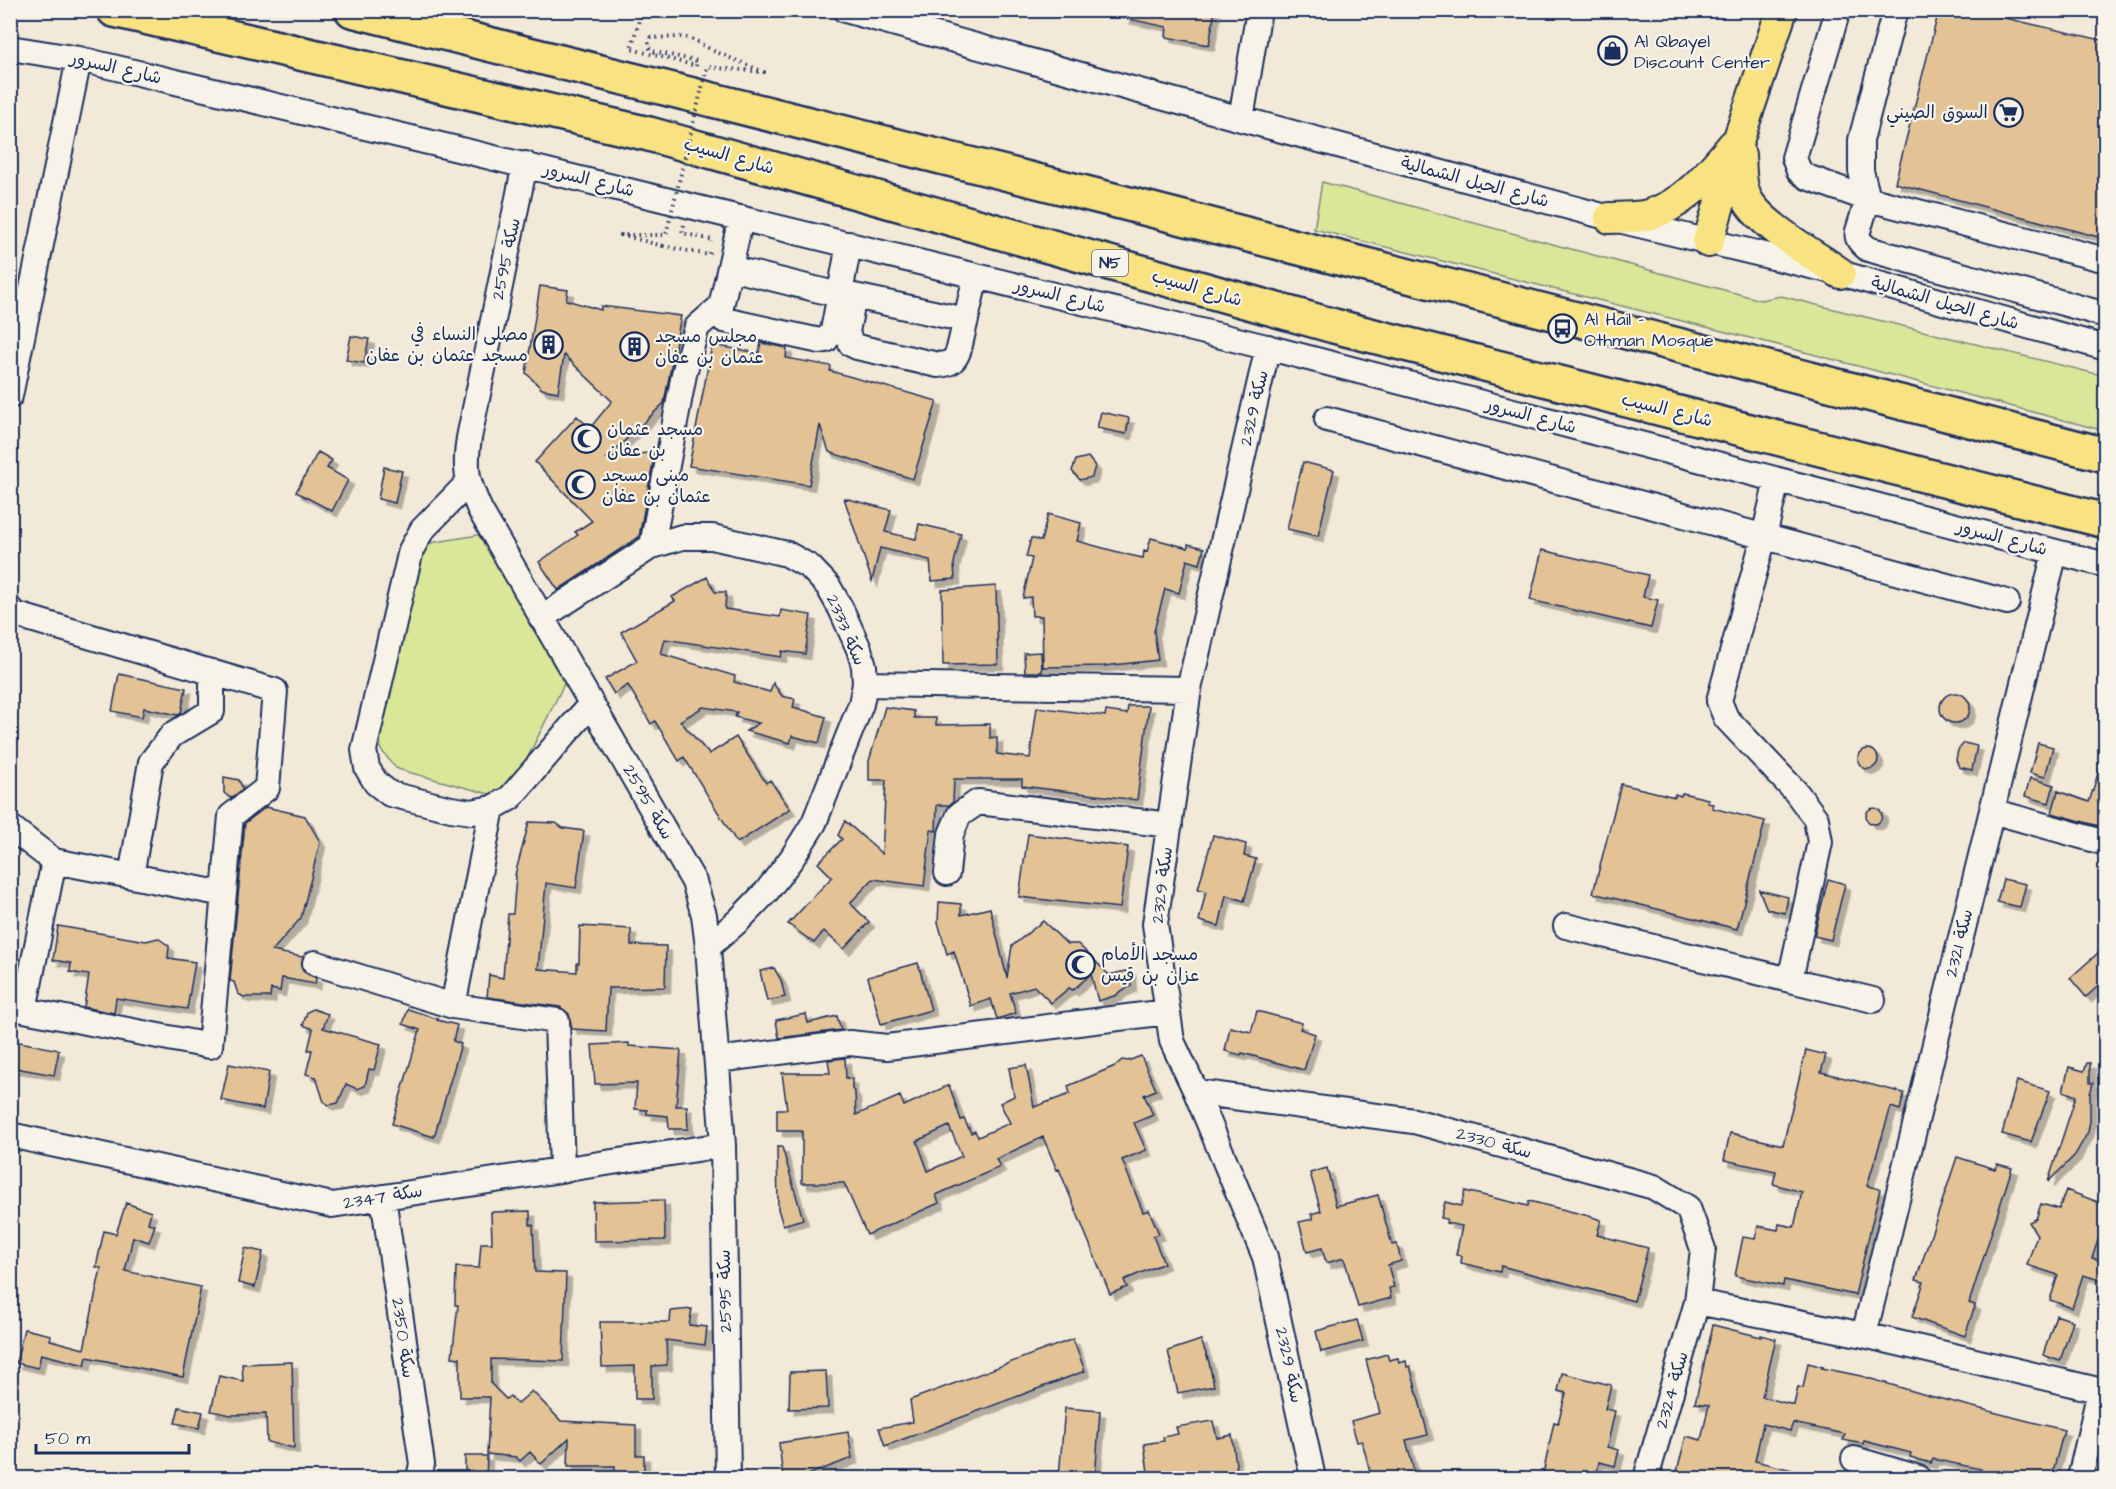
<svg xmlns="http://www.w3.org/2000/svg" width="2116" height="1489" viewBox="0 0 2116 1489" font-family="'Architects Daughter','Playpen Sans Arabic',sans-serif">
  <defs>
    <filter id="shadow"><feDropShadow dx="5.5" dy="5.5" stdDeviation="0" flood-color="#0004"/></filter>
  </defs>
  <rect width="100%" height="100%" fill="#f3e9d8"/>
  <filter id="ink" filterUnits="userSpaceOnUse"><feTurbulence type="fractalNoise" baseFrequency=".0167" numOctaves="2"/><feDisplacementMap in="SourceGraphic" scale="12" xChannelSelector="R" yChannelSelector="G"/><feConvolveMatrix kernelMatrix="1 2 1 2 8 2 1 2 1" color-interpolation-filters="sRGB"/></filter>
  <g filter="url(#ink)">
    <path fill="#dae698" stroke="#7a8a7b" stroke-width="1.5" d="M1322,182L1761,300L1781,296L2105,376V431L1774,344L1314,229Z
      M484,534L567,678L516,781L507,790L489,794L404,771L396,768L381,750L380,732L424,544Z"/>
    <path fill="#e3c396" stroke="#1b2f5e" stroke-width="1.5" fill-rule="evenodd" filter="url(#shadow)" d="M1125,10H1215L1209,45L1166,37L1167,27L1124,18Z
      M1939,10H1970L2106,41V239L1895,183Z
      M540,286L568,290L566,300L601,310V306L681,316L664,403L607,458L655,452L639,537L558,590L539,562L578,535L575,532L592,521L535,462L577,416L590,428L612,401L564,355L558,392L542,389L526,373Z
      M351,336L369,339L364,363L346,360Z
      M761,343L787,348L786,358L831,366L830,371L937,401L913,479L829,452L820,425L809,485L689,466L712,345L759,353Z
      M1101,412L1129,418L1126,434L1097,428Z
      M318,452L332,460L327,468L348,480L332,511L296,492Z
      M1088,457L1095,466L1092,477L1080,480L1072,471L1076,460Z
      M1303,462L1334,470L1318,536L1287,529Z
      M384,467L402,471L395,503L378,499Z
      M844,498L891,510L885,532L916,539L919,524L961,534L954,563L955,579L932,581L930,560L880,548L872,581Z
      M1048,514L1081,523L1077,541L1129,555L1143,558L1144,551L1147,552L1151,538L1188,548V544L1204,548L1200,564L1187,560L1179,593L1165,589L1154,631L1158,660L1104,666L1043,667L1042,616H1032L1031,597L1023,598L1032,558L1026,557L1031,538L1041,541Z
      M1542,550L1648,575L1643,597L1658,600L1651,628L1530,600Z
      M707,577L715,592H726L725,609L780,617L781,610L811,615L805,654L782,651L781,657L665,639L661,654L735,676L734,682L770,692L773,683L782,696L795,699L793,707L826,717L819,743L792,736L790,743L746,731L759,723L735,717L737,712L703,707L680,721L709,754L736,737L766,783L770,780L790,809L737,843L684,757L679,761L655,721L651,724L628,685L614,694L605,679L637,661L621,632L675,601L672,597Z
      M996,586L998,664L943,665L942,590Z
      M1041,652L1042,672H1025L1024,653Z
      M119,674L186,688L181,713L178,715L144,708L142,717L112,711Z
      M1940 708a15 15 0 1 1 30 0a15 15 0 1 1-30 0Z
      M1128,706H1149L1137,800L1022,786V779H954L953,802L949,805H937L936,831L931,830L924,886L873,879L850,903L869,922L844,949L824,931L814,943L788,924L832,877L818,863L842,839L838,835L845,821L882,854L886,780H869V761L885,707L914,711V718H936V725L990,724V738L997,737V754L1030,758L1037,707L1105,716L1106,711L1127,714Z
      M1964,743L1977,746L1972,770L1959,767L1956,760L1958,750Z
      M2038,743L2053,747L2045,777L2030,773Z
      M1858 759a10 10 0 1 1 20 0a10 10 0 1 1-20 0Z
      M2102,761L2106,762V828L2052,813L2058,791L2089,802Z
      M224,777L239,780L243,789L231,798L229,797L224,793Z
      M2030,778L2054,785L2049,803L2025,796Z
      M1621,784L1675,797V794L1681,796L1682,793L1708,799L1707,803L1713,804L1712,808L1765,821L1737,929L1593,893Z
      M266,807L305,816L320,842L301,918L272,951L303,957L301,966L304,972L316,978L315,984L282,978L280,991L271,989L270,997H244L238,994L234,982L230,981L245,823Z
      M1866 816a8 8 0 1 1 16 0a8 8 0 1 1-16 0Z
      M529,822L556,823L563,828L584,831L576,888L546,883L538,969L577,972V963H579L580,926L631,929V945L666,946L665,987L608,988L606,1031L572,1029L569,1014L560,1007L487,997L489,975L503,978L508,914H513L516,876L515,875Z
      M1028,834L1128,847L1120,908L1019,897Z
      M1213,835L1246,844L1244,856L1256,859L1244,901L1226,895L1219,926L1199,921L1206,891L1198,889Z
      M1828,879L1845,884L1831,940L1814,936Z
      M2003,879L2026,884L2020,907L1997,902Z
      M1759,890L1788,897L1785,913L1767,909Z
      M939,902L961,904V915L990,908L1007,978L1012,946L1043,921L1067,944H1078L1109,975L1130,970L1131,986L1119,992L1117,995L1098,1001L1091,974L1073,990L1069,988L1051,1003L1034,986L1010,993L1016,1013L997,1019L991,999L971,1006L954,951L947,954L938,922Z
      M58,926L146,941L158,938L169,946L168,958L195,962L187,1009L116,998L114,1013L84,1007L89,975L70,972L71,963L53,960Z
      M2106,946V979L2086,997L2070,978Z
      M918,963L931,1010L881,1024L868,977Z
      M774,968L781,980L785,997L767,1001L760,971Z
      M313,1009L328,1014L323,1028L381,1044L374,1070L369,1069L365,1086L357,1089L346,1084L338,1103L329,1105L324,1102L316,1077L306,1074L312,1050H308L313,1029L303,1025L307,1012Z
      M408,1009L438,1019L437,1020L457,1025L453,1041L461,1044L434,1137L392,1124L420,1030L403,1024Z
      M1257,1011L1302,1023L1300,1029L1315,1034L1304,1070L1242,1053L1241,1055L1225,1051L1230,1027L1251,1032Z
      M806,1014L808,1023L837,1016L841,1030L779,1038L776,1020Z
      M10,1040L59,1050L54,1075L10,1067Z
      M629,1043V1046L681,1050L676,1106H687L688,1129H669L668,1116L647,1114V1110L635,1109L637,1083L595,1084L592,1045Z
      M1806,1050L1826,1055L1821,1072L1904,1093L1900,1110L1891,1107L1867,1186L1880,1189L1855,1295L1784,1280L1783,1286L1735,1276L1743,1237L1755,1239L1758,1226L1778,1230L1779,1224L1794,1227L1802,1192L1773,1184L1776,1171L1724,1160L1730,1133L1783,1145Z
      M1141,1056L1156,1090L1144,1095L1153,1115L1134,1123L1146,1150L1122,1160L1143,1212L1149,1210L1159,1234L1153,1236L1164,1263L1124,1280L1127,1287L1110,1294L1059,1169L1057,1170L1043,1137L996,1159L1000,1167L936,1195L939,1203L867,1235L844,1183H802V1131H777V1109H787L782,1073H830L828,1060L845,1058L846,1078L852,1079V1089L855,1093L856,1115L900,1096L904,1106L949,1085L961,1120L964,1119L971,1133L975,1131L978,1137L1010,1123L1000,1103L1014,1096L1009,1068L1026,1065L1034,1107L1070,1094L1068,1086L1115,1066L1122,1060L1128,1061ZM949,1126L962,1156L928,1171L917,1141Z
      M2087,1063H2090V1083H2093L2090,1094V1121L2088,1132L2075,1155L2048,1182L2076,1096L2063,1091L2069,1067L2084,1071Z
      M229,1064L269,1072L263,1109L221,1100Z
      M2017,1081L2050,1091L2031,1142L2002,1134Z
      M777,1147H782L803,1219L783,1225L778,1209Z
      M1957,1157L1995,1169L1997,1164L2012,1168L1969,1303L1975,1305L1965,1336L1912,1317L1924,1282L1916,1280Z
      M1327,1168L1336,1206L1378,1195L1392,1245L1397,1244L1401,1261L1388,1265L1394,1287L1389,1288L1391,1298L1358,1307L1344,1258L1326,1263L1322,1248L1307,1252L1299,1222L1313,1219L1311,1214L1321,1211L1310,1173Z
      M2066,1190L2106,1205V1217L2092,1258L2106,1262V1282L2083,1275L2072,1308L2050,1300L2058,1275L2027,1265L2037,1235L2029,1222L2036,1219L2041,1204L2059,1209Z
      M1465,1191L1528,1206L1529,1201L1589,1216L1601,1220L1597,1235L1648,1248L1634,1301L1501,1266L1500,1272L1461,1263L1462,1256L1456,1255L1462,1226L1446,1223L1447,1219L1441,1218L1445,1202L1461,1206Z
      M664,1200L665,1240L594,1241L593,1202Z
      M126,1203L151,1212L148,1223L155,1225L149,1242L133,1237L125,1271L201,1287L183,1377L87,1357L85,1365L41,1354L38,1368L16,1363L24,1329L51,1335L50,1340L84,1349L101,1268L96,1267L104,1231L116,1234Z
      M530,1211V1225H533L535,1272L566,1273L563,1361L491,1359V1384L506,1399L510,1396L517,1404L532,1391L561,1421L636,1425V1455H644V1473H615V1466H568L569,1438L541,1464L530,1452L520,1461L516,1457L487,1454L490,1397H460V1358L452,1357L458,1305H455L456,1267L479,1268L481,1243H492L491,1212Z
      M245,1248L263,1252L255,1287L238,1283Z
      M692,1309L689,1325L707,1327L705,1345L666,1340L667,1365L652,1366V1399H635V1366L602,1367L600,1322H670L671,1311Z
      M2056,1315L2073,1321L2060,1361L2043,1355Z
      M1357,1320L1363,1341L1321,1352L1316,1331Z
      M1713,1325L1761,1337V1335L1776,1339L1762,1397L1794,1405L1798,1387L1803,1388L1808,1363L1823,1367L1822,1368L1861,1376L1926,1395L2064,1430L2051,1479H1979L1981,1469L1933,1459L1931,1463L1910,1457L1911,1453L1864,1441L1863,1444L1843,1440L1845,1434L1793,1423L1790,1431L1763,1424L1755,1461L1801,1472L1800,1479H1710L1677,1471L1686,1436L1701,1440L1709,1405L1695,1403Z
      M1073,1339L1085,1371L885,1446L879,1428L913,1422L910,1400Z
      M1201,1340L1209,1362L1214,1386L1178,1393L1168,1351Z
      M1387,1354L1389,1360L1398,1358L1399,1363L1406,1361L1407,1367L1410,1366L1428,1435L1406,1440L1414,1471L1400,1475L1401,1479H1372L1362,1441L1357,1442L1351,1421L1380,1413L1366,1360Z
      M292,1362L294,1448L267,1442L266,1414L231,1415L211,1411L219,1376L243,1381L242,1364Z
      M826,1371L828,1408L789,1409L790,1372Z
      M1562,1373L1611,1385L1605,1409L1615,1411L1607,1447L1619,1450L1615,1466L1599,1462L1596,1479H1542L1554,1422L1558,1423L1566,1393L1558,1391Z
      M179,1407L203,1412L199,1428L175,1423Z
      M1065,1408L1100,1411L1095,1479L1059,1476Z
      M1213,1421L1217,1438L1232,1435L1237,1472L1223,1474L1224,1479H1149L1144,1444L1164,1441L1163,1437L1178,1434L1176,1427Z
      M848,1432L852,1458L797,1479H783L779,1443Z
      M465,1456H487L486,1478H465Z"/>
    <g fill="none" stroke-linecap="round" stroke-linejoin="round">
      <defs>
        <path id="minor" d="M845,10L1241,119L1610,218L1840,273L2106,348
          M1838,10L1794,158L1799,171L1807,177L1868,199L2106,260
          M1895,10L1861,140V171L1868,199L1858,231C1856,239 1861,243 1868,249L2106,315
          M10,48L79,59C474,152 869,248 1262,346C1544,417 1825,492 2106,565
          M1241,119L1259,10
          M525,164L469,438C464,470 467,481 480,510L694,882L704,915L708,947L723,1145L728,1478
          M741,218L720,311L724,320L729,321L820,341L826,340L833,331L849,244
          M730,268L839,295
          M854,296L966,320
          M852,306L847,332L851,344L857,347L938,365C951,364 955,361 959,349L976,276
          M1268,347L1189,689L1155,924L1172,1041L1196,1092L1265,1257L1313,1478
          M10,396L79,59
          M1327,419L2007,602
          M1777,480L1764,537L1719,701L1726,718L1796,792L1816,819L1820,842L1790,980
          M468,483L422,530L411,550L364,750L367,768L376,783L390,794L451,809L472,812L492,808L510,798L591,704
          M652,546L684,374L697,327L721,306
          M10,609L14,614L275,691L267,788L231,816L210,1046L24,1010L54,861
          M541,618L652,546L682,537H712L787,554L810,567L828,586L841,609L859,649L864,666L865,684L861,704L814,823L792,858L767,891L739,920L708,947
          M865,684L1189,689
          M1992,811L2106,843
          M10,827L54,861L224,894
          M947,873L951,834L959,815L978,802L1170,825
          M131,876L151,762L172,735L212,711V672
          M1566,926L1873,1000
          M315,963L453,1006L557,1021L562,1169
          M453,1006L492,808
          M717,1060L850,1043L887,1047L1167,1012
          M1196,1092L1414,1121L1654,1187L1688,1208L1703,1249L1697,1302L1646,1478
          M10,1135L332,1205L723,1145
          M383,1197L422,1464L419,1478
          M1697,1302L1864,1335L2106,1392
          M1864,1335L2055,552
          M1854,1459L1919,1478
          M2080,1478L2100,1391"/>
        <path id="major" d="M1740,155C1741,169 1740,185 1746,197C1758,224 1815,255 1840,273
          M1610,218C1622,217 1636,218 1648,215C1685,205 1709,173 1733,145
          M1708,242L1739,138L1782,10"/>
        <path id="highway" d="M114,10L649,134L1334,326L2106,521
          M352,10L1109,199L2106,455"/>
      </defs>
      <use href="#minor" stroke="#1b2f5e" stroke-width="28"/>
      <use href="#major" stroke="#1b2f5e" stroke-width="34"/>
      <use href="#highway" stroke="#1b2f5e" stroke-width="38"/>
      <path stroke="#1b2f5e" stroke-width="4" stroke-dasharray="1.5 4.5" stroke-linecap="butt" d="M642,10L631,49L696,66
        M696,66L697,61L652,51L648,46L651,37C680,40 681,30 709,49
        M684,225L682,233L713,240L712,242
        M663,246L709,255L710,252"/>
      <use href="#minor" stroke="#f7f3e8" stroke-width="24"/>
      <use href="#major" stroke="#f8e281" stroke-width="30"/>
      <use href="#highway" stroke="#f8e281" stroke-width="33"/>
      <path stroke="#1b2f5e" stroke-width="4" stroke-dasharray="1.5 4.5" stroke-linecap="butt" d="M663,246L621,235H666L707,67L764,72L709,49"/>
    </g>
  </g>
  <defs>
    <symbol id="shop-ring" viewBox="-11 -11 22 22"><circle r="9.5" fill="#f7f3e8" stroke="#1b2f5e" stroke-width="1.5"/><path d="M-5-2.5h2.3a2.7 3.5 0 0 1 5.4 0H5L5.5 6h-11ZM-1.5-2.5h3a1.5 2.3 0 0 0-3 0Z" fill="#1b2f5e"/></symbol>
    <symbol id="supermarket-ring" viewBox="-11 -11 22 22"><circle r="9.5" fill="#f7f3e8" stroke="#1b2f5e" stroke-width="1.5"/><path d="M-6-5.5h2.5l.6 2H6L4.5 2H-2.5L-4.4-4H-6ZM-1.5 3.2a1.3 1.3 0 1 0 .1 0ZM3 3.2a1.3 1.3 0 1 0 .1 0Z" fill="#1b2f5e"/></symbol>
    <symbol id="bus-ring" viewBox="-11 -11 22 22"><circle r="9.5" fill="#f7f3e8" stroke="#1b2f5e" stroke-width="1.5"/><path d="M-5-6H5V4H4V6H2V4H-2V6H-4V4H-5ZM-3.5-4V0h7V-4ZM-3.5 1.2v1.5H-2V1.2ZM2 1.2v1.5H3.5V1.2Z" fill="#1b2f5e"/></symbol>
    <symbol id="building-ring" viewBox="-11 -11 22 22"><circle r="9.5" fill="#f7f3e8" stroke="#1b2f5e" stroke-width="1.5"/><path d="M-4-6H4V6H1V3H-1V6H-4ZM-2.5-4.3h1.7v1.8h-1.7ZM.8-4.3h1.7v1.8H.8ZM-2.5-1h1.7V.8h-1.7ZM.8-1h1.7V.8H.8Z" fill="#1b2f5e"/></symbol>
    <symbol id="mosque-ring" viewBox="-11 -11 22 22"><circle r="9.5" fill="#f7f3e8" stroke="#1b2f5e" stroke-width="1.5"/><path d="M3.5-4.9A6 6 0 1 0 3.5 4.9A5 5 0 1 1 3.5-4.9Z" fill="#1b2f5e"/></symbol>
  </defs>
  <g fill-rule="evenodd">
    <use href="#shop-ring" x="1596" y="34" width="33" height="33"/>
    <use href="#supermarket-ring" x="1992" y="96" width="33" height="33"/>
    <use href="#bus-ring" x="1546" y="312" width="33" height="33"/>
    <use href="#building-ring" x="532" y="328" width="33" height="33"/>
    <use href="#building-ring" x="618" y="330" width="33" height="33"/>
    <use href="#mosque-ring" x="570" y="422" width="33" height="33"/>
    <use href="#mosque-ring" x="564" y="468" width="33" height="33"/>
    <use href="#mosque-ring" x="1064" y="948" width="33" height="33"/>
  </g>
  <g text-anchor="middle" dominant-baseline="central" stroke-width="4.5" stroke-linejoin="round" paint-order="stroke">
    <rect fill="#f7f3e8" stroke="#5d6a87" stroke-width="1.5" x="1092" y="250" width="36" height="26" rx="4.5"/>
    <g font-size="16" font-weight="bold" fill="#1b2f5e">
      <text x="1110" y="263">N5</text>
    </g>
    <g font-size="18" fill="#1b2f5e" stroke="#f7f3e8" text-anchor="start">
      <text x="1634" y="41">Al Qbayel<tspan x="1634" dy="21">Discount Center</tspan></text>
      <text x="1988" y="112" text-anchor="end">السوق الصيني</text>
      <text x="1584" y="319">Al Hail -<tspan x="1584" dy="21">Othman Mosque</tspan></text>
      <text x="528" y="334" text-anchor="end">مصلى النساء في<tspan x="528" dy="21">مسجد عثمان بن عفان</tspan></text>
      <text x="655" y="336">مجلس مسجد<tspan x="655" dy="21">عثمان بن عفان</tspan></text>
      <text x="607" y="429">مسجد عثمان<tspan x="607" dy="21">بن عفان</tspan></text>
      <text x="602" y="475">مبنى مسجد<tspan x="602" dy="21">عثمان بن عفان</tspan></text>
      <text x="1101" y="954">مسجد الأمام<tspan x="1101" dy="21">عزان بن قيس</tspan></text>
    </g>
    <g font-size="18" fill="#1b2f5e" stroke="#f7f3e8">
      <text transform="translate(116 68) rotate(13)">شارع السرور</text>
      <text transform="translate(729 156) rotate(16)">شارع السيب</text>
      <text transform="translate(589 180) rotate(14)">شارع السرور</text>
      <text transform="translate(1475 182) rotate(15)">شارع الحيل الشمالية</text>
      <text transform="translate(506 259) rotate(-78)">سكة 2595</text>
      <text transform="translate(1197 288) rotate(16)">شارع السيب</text>
      <text transform="translate(1060 296) rotate(14)">شارع السرور</text>
      <text transform="translate(1945 303) rotate(16)">شارع الحيل الشمالية</text>
      <text transform="translate(1254 408) rotate(-77)">سكة 2329</text>
      <text transform="translate(1667 410) rotate(14)">شارع السيب</text>
      <text transform="translate(1531 416) rotate(15)">شارع السرور</text>
      <text transform="translate(2002 538) rotate(15)">شارع السرور</text>
      <text transform="translate(846 630) rotate(67)">سكة 2333</text>
      <text transform="translate(648 802) rotate(60)">سكة 2595</text>
      <text transform="translate(1162 885) rotate(-83)">سكة 2329</text>
      <text transform="translate(1959 943) rotate(-76)">سكة 2321</text>
      <text transform="translate(1494 1143) rotate(15)">سكة 2330</text>
      <text transform="translate(383 1197) rotate(-9)">سكة 2347</text>
      <text transform="translate(725 1291) rotate(-91)">سكة 2595</text>
      <text transform="translate(403 1338) rotate(82)">سكة 2350</text>
      <text transform="translate(1289 1365) rotate(78)">سكة 2329</text>
      <text transform="translate(1672 1390) rotate(-74)">سكة 2324</text>
    </g>
  </g>
  <rect width="2116" height="1489" fill="none" stroke="#f7f3e8" stroke-width="36"/>
  <rect x="18" y="18" width="2080" height="1453" fill="none" stroke="#1b2f5e" stroke-width="2" filter="url(#ink)"/>
  <path d="M36 1444v9h153v-9" fill="none" stroke="#1b2f5e" stroke-width="3"/>
  <text x="45" y="1444" font-size="18" fill="#1b2f5e" stroke="#f7f3e8" stroke-width="4.5" paint-order="stroke">50 m</text>
</svg>
